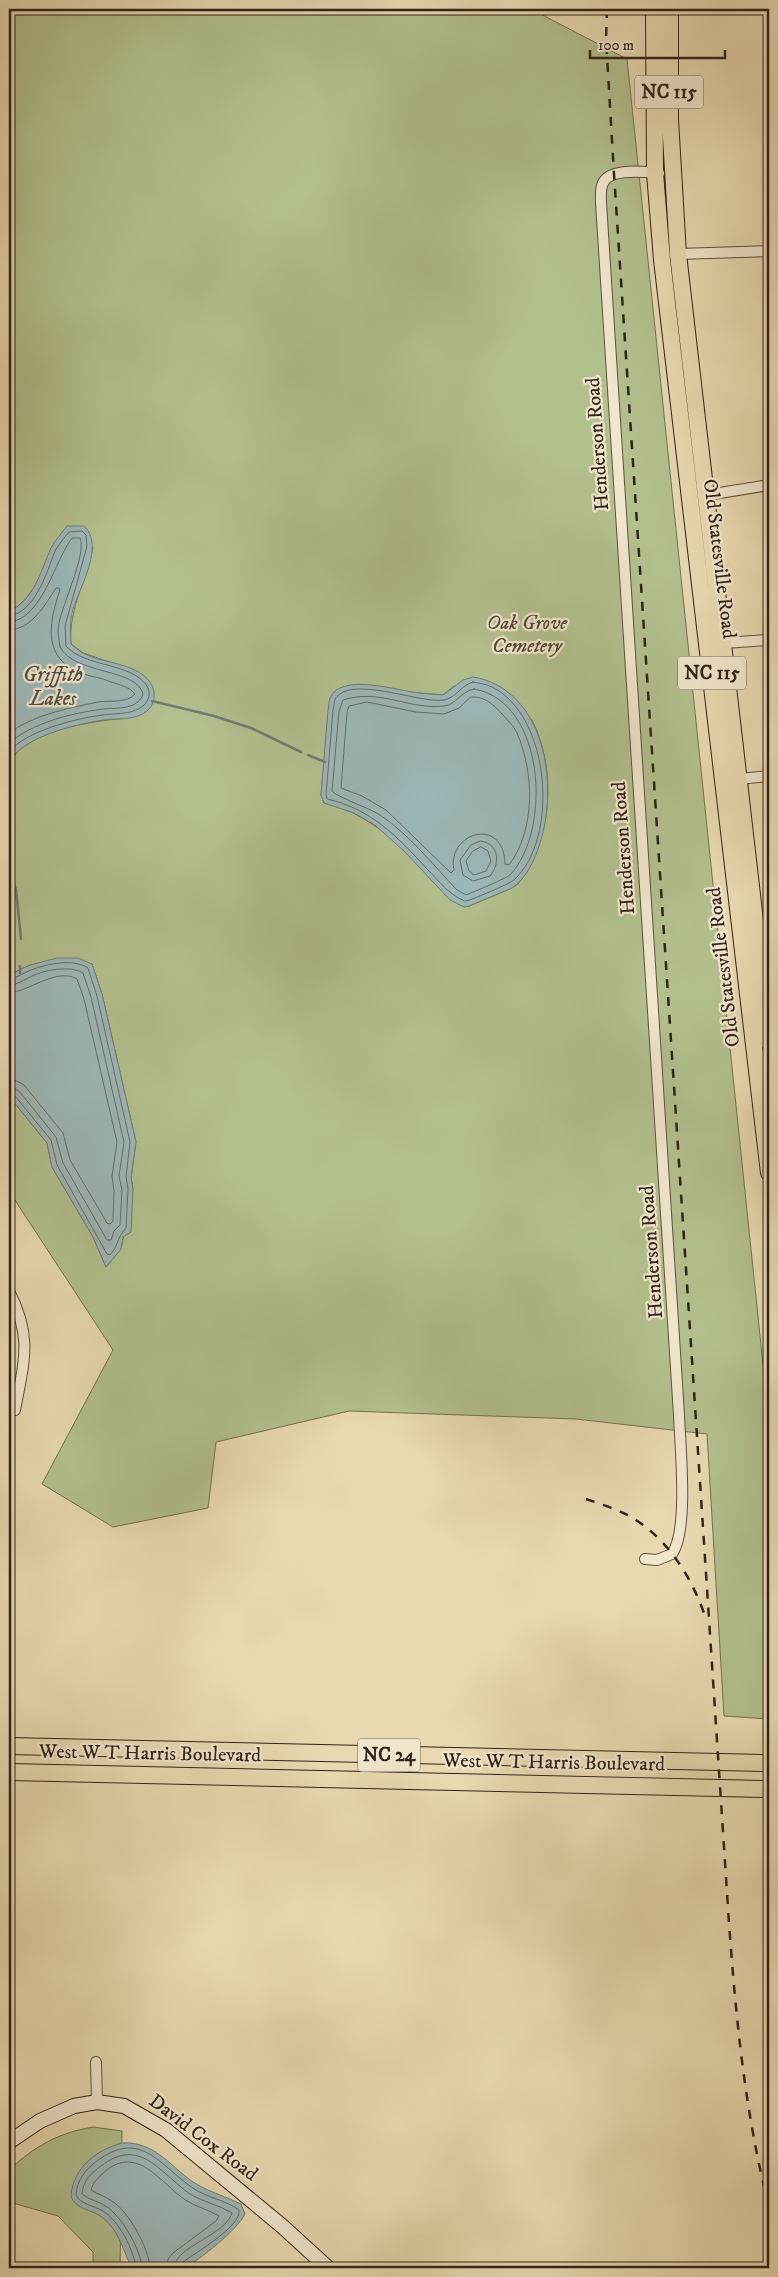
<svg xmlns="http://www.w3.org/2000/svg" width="778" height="2277" viewBox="0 0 778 2277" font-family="'IM FELL DW Pica',serif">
  <rect width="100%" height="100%" fill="#e8d9b0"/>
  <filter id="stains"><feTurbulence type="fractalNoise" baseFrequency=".004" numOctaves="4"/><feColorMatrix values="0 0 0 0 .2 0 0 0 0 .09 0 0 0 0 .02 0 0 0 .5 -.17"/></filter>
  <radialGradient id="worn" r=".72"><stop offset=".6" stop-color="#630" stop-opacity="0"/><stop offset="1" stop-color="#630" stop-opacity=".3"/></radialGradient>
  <path fill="#b2c08e" stroke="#717254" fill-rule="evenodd" d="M9,9H531L627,59L769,1422V1719L724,1716L707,1434L576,1419L349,1411L216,1442L208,1508L113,1527L42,1484L113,1350L9,1191V1096L47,1143L52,1167L93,1237L106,1267L121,1249L133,1189L131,1178L136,1142L102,994L92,964L30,965L9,975V763C24,734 71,726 101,721C123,717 138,722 153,702L133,670L83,653L71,644C68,609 87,580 93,547H52C42,572 34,598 9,612ZM454,686L532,720C555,765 553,828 526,871C524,875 521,880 518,884C514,888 478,902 469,906L464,907C425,870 377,813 324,803L321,795L330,698L419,693L443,695Z
    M93,2127L122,2131L120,2268H93V2252L58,2216L13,2203L9,2205V2170C35,2146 58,2133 93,2127Z"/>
  <path fill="#9cb7b7" stroke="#717c78" d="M67,526H84C105,545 80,587 73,609C70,621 70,631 71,644C75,647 79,651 83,653C101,663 126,662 143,675C155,684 159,700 147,711C135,721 117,718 103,720C74,725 23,736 9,763V612C35,598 40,573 51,548C55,540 62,533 67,526Z
    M473,677C545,689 559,785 540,843C535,859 527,878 512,888L469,906L464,907L450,900L404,851L375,825L354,813L324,803L321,795L328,710C329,706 329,701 330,698C341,672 399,691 419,693C427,694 435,694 443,695L463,680Z
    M57,958H78L92,964L102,994L136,1142L131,1178L133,1189L131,1232L123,1237L121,1249L106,1267L93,1237L52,1167L47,1143L9,1096V975L30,965Z
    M122,2143C157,2141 172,2170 198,2185C212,2193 227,2197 241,2204L245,2214C238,2229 199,2261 183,2268C175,2271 143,2268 132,2268C123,2251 119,2230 102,2217C93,2210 74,2209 71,2196C73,2168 96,2150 122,2143Z"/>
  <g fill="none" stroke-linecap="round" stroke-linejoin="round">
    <path stroke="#666d68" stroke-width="1" d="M9,616C35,613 47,572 55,551C59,544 64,538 69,532L82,531L86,535L87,546L65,626L66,646C86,668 131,662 147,686C152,694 148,704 140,708C128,715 116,713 103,715C77,718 25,731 9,752
      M9,622C42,620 55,560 72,538H80C87,554 62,604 59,624C57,631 59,640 60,647C75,675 137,668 143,694C141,701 136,704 130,706C121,709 112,708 103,709C72,713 32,723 9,743
      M9,630C32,629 45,605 56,588H59L60,590C50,619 42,653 74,670C85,676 100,677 111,682C120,685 130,687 135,694C126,704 109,700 98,702C69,708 33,715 9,733
      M473,682C479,683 486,684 492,687C550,715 560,838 514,880C511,883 470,901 465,901C449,895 439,881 427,869C399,838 370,808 327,799L326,795L333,710C334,707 334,702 335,699C350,674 420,704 444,700C456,698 461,685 473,682Z
      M474,689C545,701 552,828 511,874C508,878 473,892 466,895L457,890C433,865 409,834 380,815C369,808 337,797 332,791L339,711L343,700C380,688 408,710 444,706C456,705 461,691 474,689Z
      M471,697C485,696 494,705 503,715C507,720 514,726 517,733C534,772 536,829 509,865L505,864C504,815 446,833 454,870L451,873L386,810L362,796L341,788L347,712L349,706L367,702L416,712L444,714L459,708Z
      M481,841C500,844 500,864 490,876L473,881L463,875L460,860L471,845Z
      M481,847L488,851L491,861L486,871L474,875L469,871L466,861L472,852Z
      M9,979C17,978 23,973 31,970C47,964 73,958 88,968L97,996L130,1142L126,1177L128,1189L126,1228C116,1239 119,1245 110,1255L107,1254L57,1165L51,1140L15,1096L9,1093
      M9,985C17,985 24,980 32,976C45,970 70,965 83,973L91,997L124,1142L119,1176L122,1190L120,1225L114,1231L111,1240H107L63,1163L56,1137L19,1091L9,1087
      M9,993C28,992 57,967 77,979L84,999L117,1142L112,1176L114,1191L113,1221L110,1224L107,1223L70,1160L63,1133L24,1085L17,1081L9,1080
      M136,2268C134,2250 119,2221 103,2211C94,2206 80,2204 76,2195C77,2180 85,2170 97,2161C141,2128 160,2166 193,2188C207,2198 226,2200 239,2210C242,2226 195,2253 183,2262L180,2268
      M142,2268C141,2250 122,2217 107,2207C99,2201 89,2200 82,2194C83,2181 91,2173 101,2166C140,2136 160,2173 190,2194C203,2202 219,2205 232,2213C225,2236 175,2246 174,2268
      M150,2268C149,2248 129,2212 112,2201C105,2196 97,2194 91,2190C93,2181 101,2175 108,2169C140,2146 163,2186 187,2201C197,2207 209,2210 219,2216L216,2221L173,2253L168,2259L167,2268"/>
    <path stroke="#717c78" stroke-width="2.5" d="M152,701L214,716L251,728L301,752
      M308,755L325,762
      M9,869L16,890L21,939
      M20,973V966"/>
    <defs>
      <path id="minor" d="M678,254L769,251
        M707,495L769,485
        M724,643L769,640
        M739,779L769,776
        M9,1291C33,1337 24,1362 15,1410
        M645,1559L657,1560L672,1554C689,1530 680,1446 679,1415L601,203C601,197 600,189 603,183C610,167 646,172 659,173
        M96,2062L97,2102"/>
      <path id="secondary" d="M9,2142L40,2121L74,2106L97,2102L124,2106L166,2130L282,2226L328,2268"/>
      <path id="primary" d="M654,9L655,173L662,260L769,1173
        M670,9V120L678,254L769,1042
        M9,1746L769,1763
        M9,1772L769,1789"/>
    </defs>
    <use href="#minor" stroke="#5e5040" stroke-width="12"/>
    <use href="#secondary" stroke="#30231a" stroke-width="16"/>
    <use href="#primary" stroke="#30231a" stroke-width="18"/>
    <use href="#minor" stroke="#f0e6cc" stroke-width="10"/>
    <use href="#secondary" stroke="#f0e6cc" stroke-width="14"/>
    <use href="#primary" stroke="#e8d9b0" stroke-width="16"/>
    <path stroke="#30231a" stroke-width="2.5" stroke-dasharray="9 9" stroke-linecap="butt" d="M607,9L606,39L614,174L729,1923C736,2019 745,2113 769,2207
      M586,1499C603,1505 621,1510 636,1520C671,1543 693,1580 706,1619"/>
  </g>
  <g text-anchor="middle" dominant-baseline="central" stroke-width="4.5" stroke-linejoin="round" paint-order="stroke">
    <g fill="#f0e6cc" stroke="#6a5e4f" stroke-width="1">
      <rect x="635" y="75.5" width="68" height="33" rx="4"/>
      <rect x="678" y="656.5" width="68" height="33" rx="4"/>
      <rect x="358" y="1738.5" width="62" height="33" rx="4"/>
    </g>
    <g font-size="19" font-weight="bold" fill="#30231a">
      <text x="669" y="92">NC 115</text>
      <text x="712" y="673">NC 115</text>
      <text x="389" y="1755">NC 24</text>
    </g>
    <g font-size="20" fill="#30231a" stroke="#f0e6cc">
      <text transform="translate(598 444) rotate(-94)">Henderson Road</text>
      <text transform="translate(719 559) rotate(83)">Old Statesville Road</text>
      <text transform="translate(624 848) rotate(-94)">Henderson Road</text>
      <text transform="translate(724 967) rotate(-97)">Old Statesville Road</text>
      <text transform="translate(652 1252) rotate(-94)">Henderson Road</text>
      <text transform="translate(150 1754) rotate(1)">West W T Harris Boulevard</text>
      <text transform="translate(554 1763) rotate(1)">West W T Harris Boulevard</text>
      <text transform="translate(203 2138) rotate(37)">David Cox Road</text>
    </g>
    <g font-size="20" font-style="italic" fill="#504a37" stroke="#f0e6cc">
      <text x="527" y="623">Oak Grove<tspan x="527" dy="23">Cemetery</tspan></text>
    </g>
    <g font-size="21" font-style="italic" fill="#504f49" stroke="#f0e6cc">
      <text x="53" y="675">Griffith<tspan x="53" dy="24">Lakes</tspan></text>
    </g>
  </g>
  <rect width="778" height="2277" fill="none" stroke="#e8d9b0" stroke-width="30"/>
  <rect x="10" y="10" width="758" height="2257" fill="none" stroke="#30231a" stroke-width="2.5"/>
  <rect x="15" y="15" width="748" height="2247" fill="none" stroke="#30231a"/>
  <path d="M590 50v8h135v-8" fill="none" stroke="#30231a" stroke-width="2.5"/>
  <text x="598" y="50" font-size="15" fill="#30231a" stroke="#f0e6cc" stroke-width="4" paint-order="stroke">100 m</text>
  <rect width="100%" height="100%" filter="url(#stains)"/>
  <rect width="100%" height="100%" fill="url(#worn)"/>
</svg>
